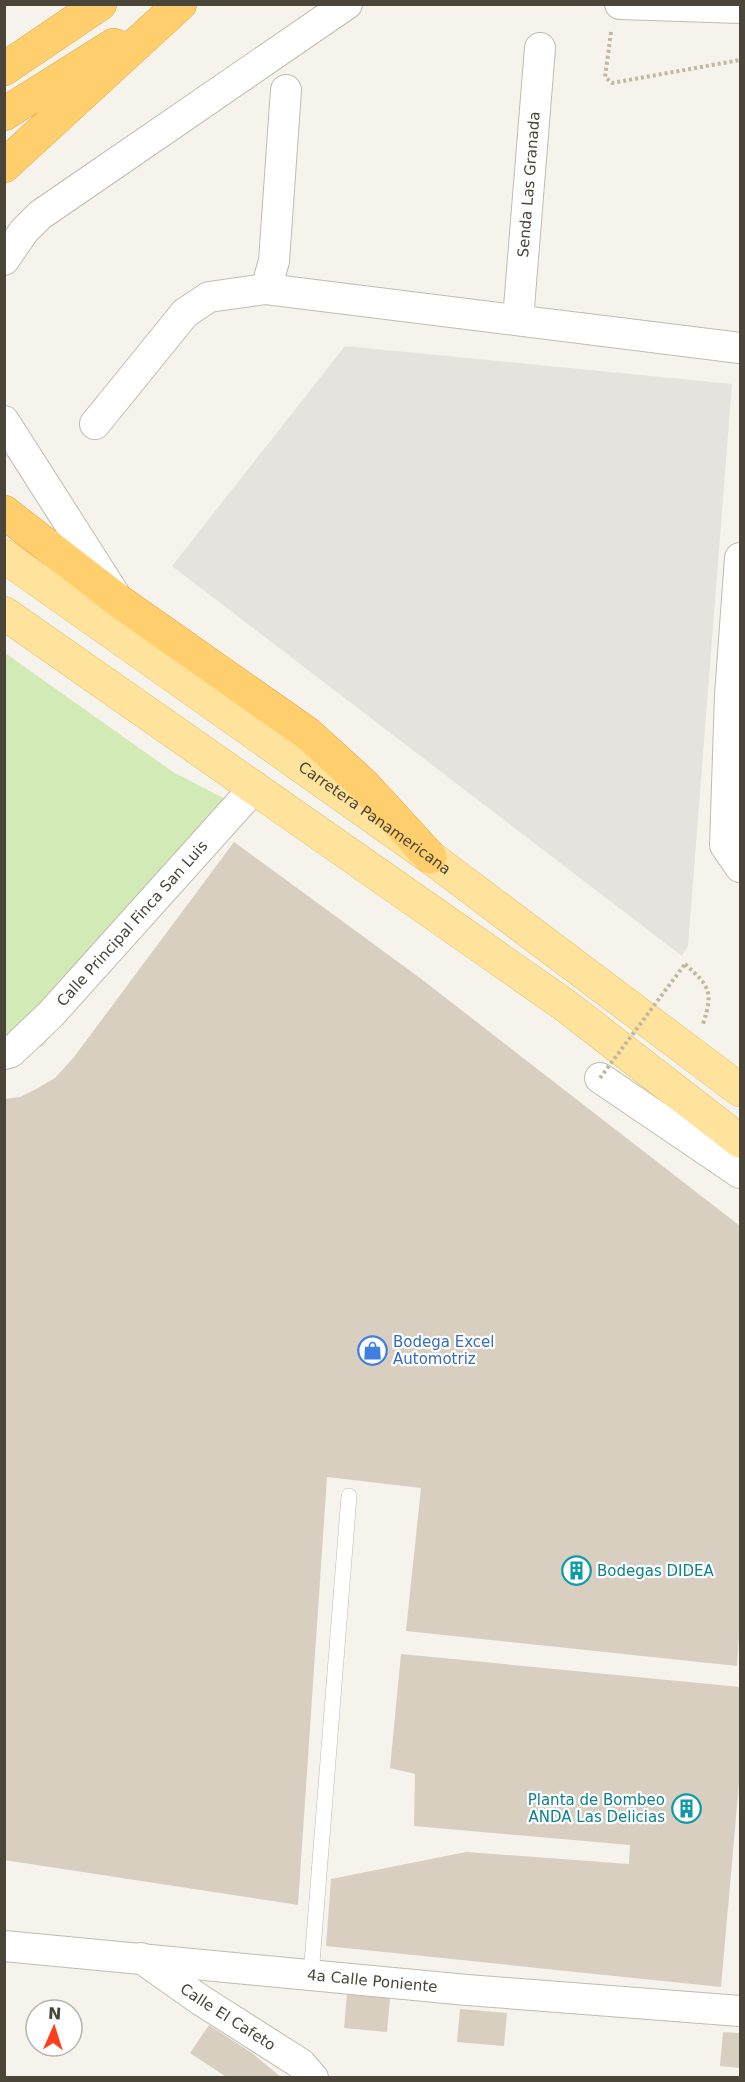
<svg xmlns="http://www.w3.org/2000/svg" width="745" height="2082" viewBox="0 0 745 2082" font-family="'DejaVu Sans',sans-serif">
  <rect width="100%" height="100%" fill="#f6f3ec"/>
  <path fill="#e6e2dd" d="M345,346L732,384L688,946L682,956L172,566Z"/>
  <path fill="#d2eab5" d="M5,653L173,772L227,800L43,1046L5,1060Z"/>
  <path fill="#d8cfc1" d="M234,842L420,978L740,1226V1623L737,1666L406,1631L421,1488L327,1477L298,1905L4,1860V1099L20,1097L38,1088L55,1078L74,1057Z
    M401,1654L740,1687V1772L721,1987L326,1946L331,1879L466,1852L629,1864L630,1845L414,1826L415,1774L390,1768Z
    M347,1994L390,1998L387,2032L344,2028Z
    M460,2009L507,2013L504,2046L457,2042Z
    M209,2025L252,2053L282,2078H228L190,2053Z
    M723,2032L740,2033V2068L720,2066Z"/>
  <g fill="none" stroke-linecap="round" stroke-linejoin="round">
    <defs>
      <path id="lane" d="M311,1975L349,1496"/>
      <g id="street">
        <path d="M620,4L740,8"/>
        <path d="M4,260L24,231L40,215L347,4"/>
        <path d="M266,289L274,261L286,90"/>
        <path id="s1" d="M518,320L540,48"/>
        <path d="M4,421L115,595"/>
        <path d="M95,424L185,313L209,297L266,289L740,348"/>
        <path d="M740,558L730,695L725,845L740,867"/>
        <path id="s2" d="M4,1054L11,1052L51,1014L255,787"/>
        <path d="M600,1078L740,1173"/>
        <path id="s3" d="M4,1946L467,1990L740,2011"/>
        <path id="s4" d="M141,1958L199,1999L301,2064L313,2078"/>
      </g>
      <g id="primary">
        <path id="s5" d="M4,556L430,857L740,1090"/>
        <path d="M4,613L566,1006L740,1141"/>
      </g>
      <path id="highway" d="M4,69L100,4
        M4,114L114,45
        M4,166L180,4
        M4,512L120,602L308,734L363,784L430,857"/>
    </defs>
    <use href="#lane" stroke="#c2bbae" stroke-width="16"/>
    <use href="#street" stroke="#c2bbae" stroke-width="32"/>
    <use href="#primary" stroke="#e6c16a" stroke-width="34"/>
    <use href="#highway" stroke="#e0a43c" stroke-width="34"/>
    <path stroke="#c4b79f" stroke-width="4" stroke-dasharray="3 3" stroke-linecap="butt" d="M611,32L605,77L612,83L740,60
      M685,964C709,986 714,991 703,1024"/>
    <use href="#lane" stroke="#fff" stroke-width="15"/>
    <use href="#street" stroke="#fff" stroke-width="30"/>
    <use href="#primary" stroke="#ffe39c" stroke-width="33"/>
    <use href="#highway" stroke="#ffcf6e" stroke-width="33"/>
    <path stroke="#c4b79f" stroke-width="4" stroke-dasharray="3 3" stroke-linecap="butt" d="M600,1078L685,964"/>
  </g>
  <defs>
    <symbol id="shop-ring" viewBox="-11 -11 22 22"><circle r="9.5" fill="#fff" stroke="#3f7fe0" stroke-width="1.5"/><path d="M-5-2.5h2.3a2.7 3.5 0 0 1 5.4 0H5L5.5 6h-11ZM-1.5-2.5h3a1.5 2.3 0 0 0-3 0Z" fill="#3f7fe0"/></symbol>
    <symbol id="building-ring" viewBox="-11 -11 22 22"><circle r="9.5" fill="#fff" stroke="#0f9aa8" stroke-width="1.5"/><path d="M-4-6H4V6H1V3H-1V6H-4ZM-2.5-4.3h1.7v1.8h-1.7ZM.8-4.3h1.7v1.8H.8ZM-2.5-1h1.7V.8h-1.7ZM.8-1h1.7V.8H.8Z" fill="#0f9aa8"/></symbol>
  </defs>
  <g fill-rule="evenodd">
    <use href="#shop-ring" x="356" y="1334" width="33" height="33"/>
    <use href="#building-ring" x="560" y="1554" width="33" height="33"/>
    <use href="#building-ring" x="670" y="1792" width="33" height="33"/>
  </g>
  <g text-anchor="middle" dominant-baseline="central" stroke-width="4.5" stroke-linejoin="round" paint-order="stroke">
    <g font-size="15" fill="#4b4439" stroke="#fff">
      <text stroke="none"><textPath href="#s1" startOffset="136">Senda Las Granada</textPath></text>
      <text stroke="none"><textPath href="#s5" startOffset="454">Carretera Panamericana</textPath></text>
      <text stroke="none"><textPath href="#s2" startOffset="184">Calle Principal Finca San Luis</textPath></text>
      <text stroke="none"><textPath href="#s3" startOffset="370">4a Calle Poniente</textPath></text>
      <text stroke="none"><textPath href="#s4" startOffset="105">Calle El Cafeto</textPath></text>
    </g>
    <g font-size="15" fill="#366cbe" stroke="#fff" text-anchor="start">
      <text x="393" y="1342">Bodega Excel<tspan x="393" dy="17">Automotriz</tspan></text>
    </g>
    <g font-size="15" fill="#0d838f" stroke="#fff" text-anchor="start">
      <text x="597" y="1571">Bodegas DIDEA</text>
      <text x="665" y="1800" text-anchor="end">Planta de Bombeo<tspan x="665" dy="17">ANDA Las Delicias</tspan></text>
    </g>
  </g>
  <rect width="745" height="2082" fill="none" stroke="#4b4439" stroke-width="12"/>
  <g transform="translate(54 2028) rotate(3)"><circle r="28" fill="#ffffff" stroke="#b7b4b0" stroke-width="1.5"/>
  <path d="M0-4.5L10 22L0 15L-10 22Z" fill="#fc3f1d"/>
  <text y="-9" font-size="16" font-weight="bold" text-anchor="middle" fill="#4b4439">N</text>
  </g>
</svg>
